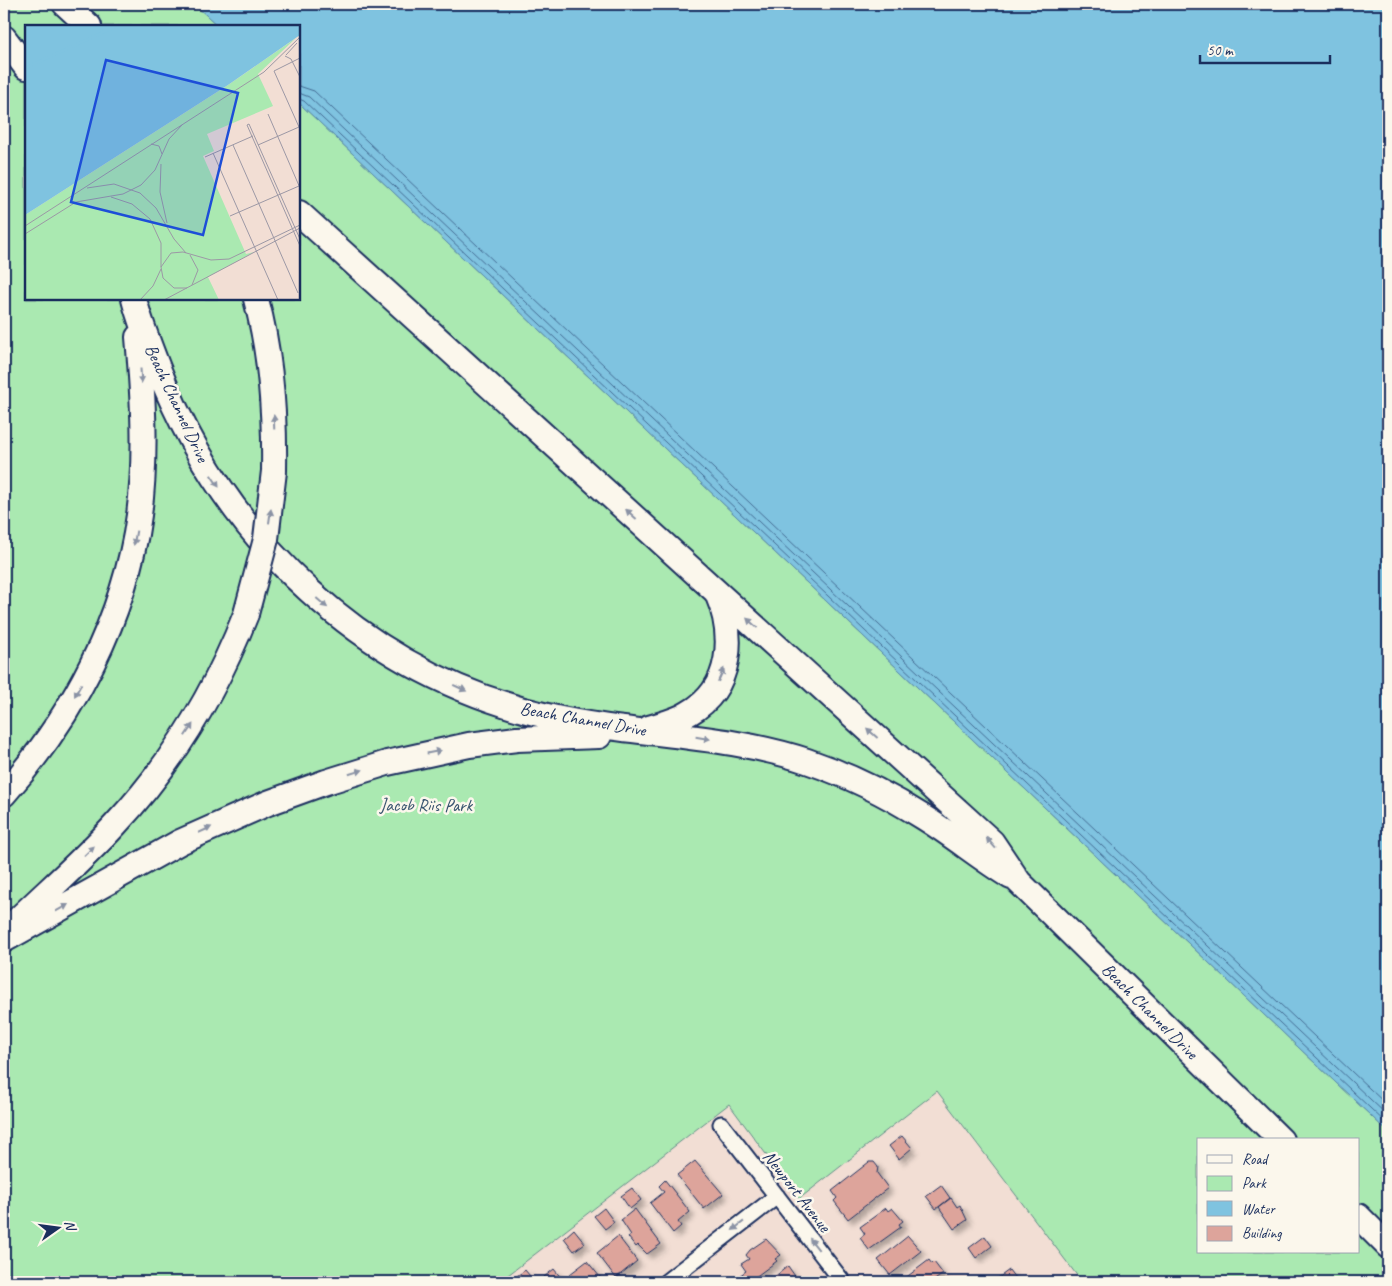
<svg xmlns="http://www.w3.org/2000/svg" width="1392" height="1286" viewBox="0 0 1392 1286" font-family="Caveat,sans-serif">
  <defs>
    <filter id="shadow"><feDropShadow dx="4.5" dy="4.5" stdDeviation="2.5" flood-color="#0004"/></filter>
  </defs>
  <rect width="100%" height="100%" fill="#f2ded4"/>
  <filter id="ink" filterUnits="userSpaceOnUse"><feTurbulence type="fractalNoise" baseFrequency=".02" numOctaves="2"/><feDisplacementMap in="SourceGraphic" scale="10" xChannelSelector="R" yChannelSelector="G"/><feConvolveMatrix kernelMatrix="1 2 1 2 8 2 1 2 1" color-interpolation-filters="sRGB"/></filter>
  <g filter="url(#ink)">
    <path fill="#aae9b1" stroke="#628c88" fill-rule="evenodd" d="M4,4H194L218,26H26V299H299V103L1388,1132V1282H1082L937,1091L799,1199L729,1104L499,1282H4ZM1198,1140H1358V1252H1198Z"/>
    <path fill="#7fc3e0" stroke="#5788ac" d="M194,4H1388V1132L299,103V26H218Z"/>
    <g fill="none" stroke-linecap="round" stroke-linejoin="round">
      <path stroke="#436a92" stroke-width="1" d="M299,86L314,91L1388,1106
        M299,93L309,97L1388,1116
        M299,99L304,101L1388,1125"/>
    </g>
    <path fill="#dda49b" stroke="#1b2f5e" filter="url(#shadow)" d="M902,1136L912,1148L899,1159L889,1146Z
      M695,1161L723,1194L704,1209L677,1175Z
      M869,1162H874L878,1167L877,1173L888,1188L848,1219L834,1201L837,1198L832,1191Z
      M665,1180L690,1212L678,1222L681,1226L673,1233L650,1203L664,1192L659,1186Z
      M941,1185L950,1198L936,1209L926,1196Z
      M632,1188L641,1200L630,1209L621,1196Z
      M951,1198L957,1207L960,1205L967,1220L954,1229L939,1207Z
      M604,1208L614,1222L605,1229L594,1216Z
      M886,1208L888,1211L892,1208L903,1221L899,1224L901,1227L869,1250L860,1238L865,1234L860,1227Z
      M635,1209L661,1244L647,1254L638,1245L636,1247L628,1237L631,1235L621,1220Z
      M574,1229L585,1243L574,1251L564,1238Z
      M618,1236L637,1261L616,1278L597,1253Z
      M908,1236L921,1251L890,1275L878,1260Z
      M985,1236L992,1246L976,1258L969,1248Z
      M766,1239L781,1255L775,1259L777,1261L754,1278L756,1281L754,1282H743L739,1276L746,1271L741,1264L749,1259L746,1255L750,1250Z
      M929,1260L932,1264L934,1262L943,1274L932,1282H900Z
      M587,1261L604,1282H576L570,1274Z
      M788,1266L799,1282H768Z
      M554,1269L562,1279L558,1282H549L544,1277Z
      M525,1270L535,1282H522L517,1276Z
      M1009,1270L1018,1282H995L994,1281Z"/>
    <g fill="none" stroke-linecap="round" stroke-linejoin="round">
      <defs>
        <path id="street" d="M721,1124L843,1282
          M666,1282L777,1196"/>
        <path id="primary" d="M65,4L89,26
          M4,38L26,67
          M299,213L992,842L1019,882L1281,1140
          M134,299C140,322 149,345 158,368C225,540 365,674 547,716C633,736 723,733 807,761C848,775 887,794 923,817C954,836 981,859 1011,877
          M256,299C271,355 275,413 274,471
          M649,728C662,724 677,721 689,713C733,688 735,635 717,593
          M4,794C73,717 125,618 139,515C147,456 143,396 138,337
          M12,925C46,892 83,860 115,825C173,763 215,693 246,614
          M4,940L180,842L268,803L326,782L387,763L469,745L517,739L599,736
          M1358,1216L1388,1246"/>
      </defs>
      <use href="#street" stroke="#1b2f5e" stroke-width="19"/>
      <use href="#primary" stroke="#1b2f5e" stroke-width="28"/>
      <use href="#street" stroke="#fbf7ec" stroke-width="15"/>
      <use href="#primary" stroke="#fbf7ec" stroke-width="24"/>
      <defs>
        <path id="primary-bridge" d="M246,614L266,539L274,471"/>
      </defs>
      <use href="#primary-bridge" stroke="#1b2f5e" stroke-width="28" stroke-linecap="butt"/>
      <use href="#primary-bridge" stroke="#fbf7ec" stroke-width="24"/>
    </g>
    <defs><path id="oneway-solid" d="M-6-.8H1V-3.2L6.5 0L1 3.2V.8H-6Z" transform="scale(1.25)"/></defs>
    <g fill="#8b93a5">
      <use href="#oneway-solid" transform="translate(141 376) rotate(86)"/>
      <use href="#oneway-solid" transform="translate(274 422) rotate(-92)"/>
      <use href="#oneway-solid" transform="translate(215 481) rotate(56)"/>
      <use href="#oneway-solid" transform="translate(631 514) rotate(-138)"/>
      <use href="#oneway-solid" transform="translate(270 516) rotate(-82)"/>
      <use href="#oneway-solid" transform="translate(135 538) rotate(100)"/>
      <use href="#oneway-solid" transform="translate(322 603) rotate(41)"/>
      <use href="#oneway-solid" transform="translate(752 623) rotate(-138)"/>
      <use href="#oneway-solid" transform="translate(721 675) rotate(-66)"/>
      <use href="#oneway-solid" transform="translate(460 688) rotate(25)"/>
      <use href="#oneway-solid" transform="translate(78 690) rotate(119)"/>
      <use href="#oneway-solid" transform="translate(189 730) rotate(-57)"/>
      <use href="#oneway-solid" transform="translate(872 733) rotate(-138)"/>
      <use href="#oneway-solid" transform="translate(703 738) rotate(9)"/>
      <use href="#oneway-solid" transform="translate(434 752) rotate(-12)"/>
      <use href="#oneway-solid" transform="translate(356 772) rotate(-17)"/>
      <use href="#oneway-solid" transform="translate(205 830) rotate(-25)"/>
      <use href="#oneway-solid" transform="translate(991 843) rotate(-131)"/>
      <use href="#oneway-solid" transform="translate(89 851) rotate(-44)"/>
      <use href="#oneway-solid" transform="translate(62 908) rotate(-29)"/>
      <use href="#oneway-solid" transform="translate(738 1226) rotate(142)"/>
      <use href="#oneway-solid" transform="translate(814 1244) rotate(-128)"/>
    </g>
  </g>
  <g text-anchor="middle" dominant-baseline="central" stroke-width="5" stroke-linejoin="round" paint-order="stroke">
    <g font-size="18" fill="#1b2f5e" stroke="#fbf7ec">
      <text transform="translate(177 403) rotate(65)">Beach Channel Drive</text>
      <text transform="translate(583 719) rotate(10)">Beach Channel Drive</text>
      <text transform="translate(1150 1011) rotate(45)">Beach Channel Drive</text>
      <text transform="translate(797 1191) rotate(52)">Newport Avenue</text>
    </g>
    <g font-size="18" fill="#38546f" stroke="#fbf7ec">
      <text x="426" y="805">Jacob Riis Park</text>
    </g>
  </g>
  <g transform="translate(25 25)">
    <rect width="275" height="275" fill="#f2ded4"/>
    <path d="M271,13L233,49L248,81L182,109L189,126L178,131L221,229L229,227L183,252L194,275H0V190L203,60Z" fill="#aae9b1"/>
    <path d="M0,0H275V10L203,60L0,190Z" fill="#7fc3e0"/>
    <path fill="none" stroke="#7fc3e0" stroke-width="2.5" d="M0,43L94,0"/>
    <path fill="none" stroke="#9c98a5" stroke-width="1" d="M261,30L272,18M260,31L266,34L275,52M243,89L275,163M222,100L275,221M222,100L224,99L275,214M274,102L249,46L275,33M126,119L134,121L137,129M208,120L273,268M233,120L274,102M188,128L253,275M180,132L228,111M136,139L135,167L142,198M62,163L89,159L115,168L131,183L149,214L161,228M86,172L107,179L125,194L136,218V242M205,191L274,161M0,201L239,47L275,12M0,209L51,177L98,169L116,160L130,145L144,114L157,100M165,230L173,245L167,260M162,263H149L138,253L136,242L146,228L158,227L186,235L204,234L275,200M115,275L128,261L136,244M139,275L275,203"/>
    <path fill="#1d4ed8" fill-opacity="0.15" stroke="#1d4ed8" stroke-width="2.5" d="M81,35L213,68L178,210L46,177Z"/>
    <rect width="275" height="275" fill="none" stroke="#1b2f5e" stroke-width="2.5"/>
  </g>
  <rect width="1392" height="1286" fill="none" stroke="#fbf7ec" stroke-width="20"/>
  <rect x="10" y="10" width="1372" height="1266" fill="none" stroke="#1b2f5e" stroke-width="2" filter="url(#ink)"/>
  <rect x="1197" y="1138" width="162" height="115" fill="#fbf7ec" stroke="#a1a7b3"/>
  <rect x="1207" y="1155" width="25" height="8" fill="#fbf7ec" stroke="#a1a7b3"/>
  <text x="1242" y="1164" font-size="15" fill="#1b2f5e">Road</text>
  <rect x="1207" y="1176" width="25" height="15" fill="#aae9b1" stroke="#a1a7b3"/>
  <text x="1242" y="1188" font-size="15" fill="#1b2f5e">Park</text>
  <rect x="1207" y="1201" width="25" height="15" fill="#7fc3e0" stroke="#a1a7b3"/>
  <text x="1242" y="1214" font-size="15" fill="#1b2f5e">Water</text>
  <rect x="1207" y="1226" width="25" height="15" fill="#dda49b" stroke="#a1a7b3"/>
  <text x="1242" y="1238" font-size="15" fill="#1b2f5e">Building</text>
  <g transform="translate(58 1228) rotate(76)" stroke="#fbf7ec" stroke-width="4" paint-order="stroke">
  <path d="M0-4L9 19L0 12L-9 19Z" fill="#1b2f5e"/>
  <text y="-8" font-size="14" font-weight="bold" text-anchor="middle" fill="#1b2f5e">N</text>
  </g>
  <path d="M1200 55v8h130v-8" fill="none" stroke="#1b2f5e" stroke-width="2.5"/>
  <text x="1207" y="55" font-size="15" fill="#1b2f5e" stroke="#fbf7ec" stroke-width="4" paint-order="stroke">50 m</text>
</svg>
